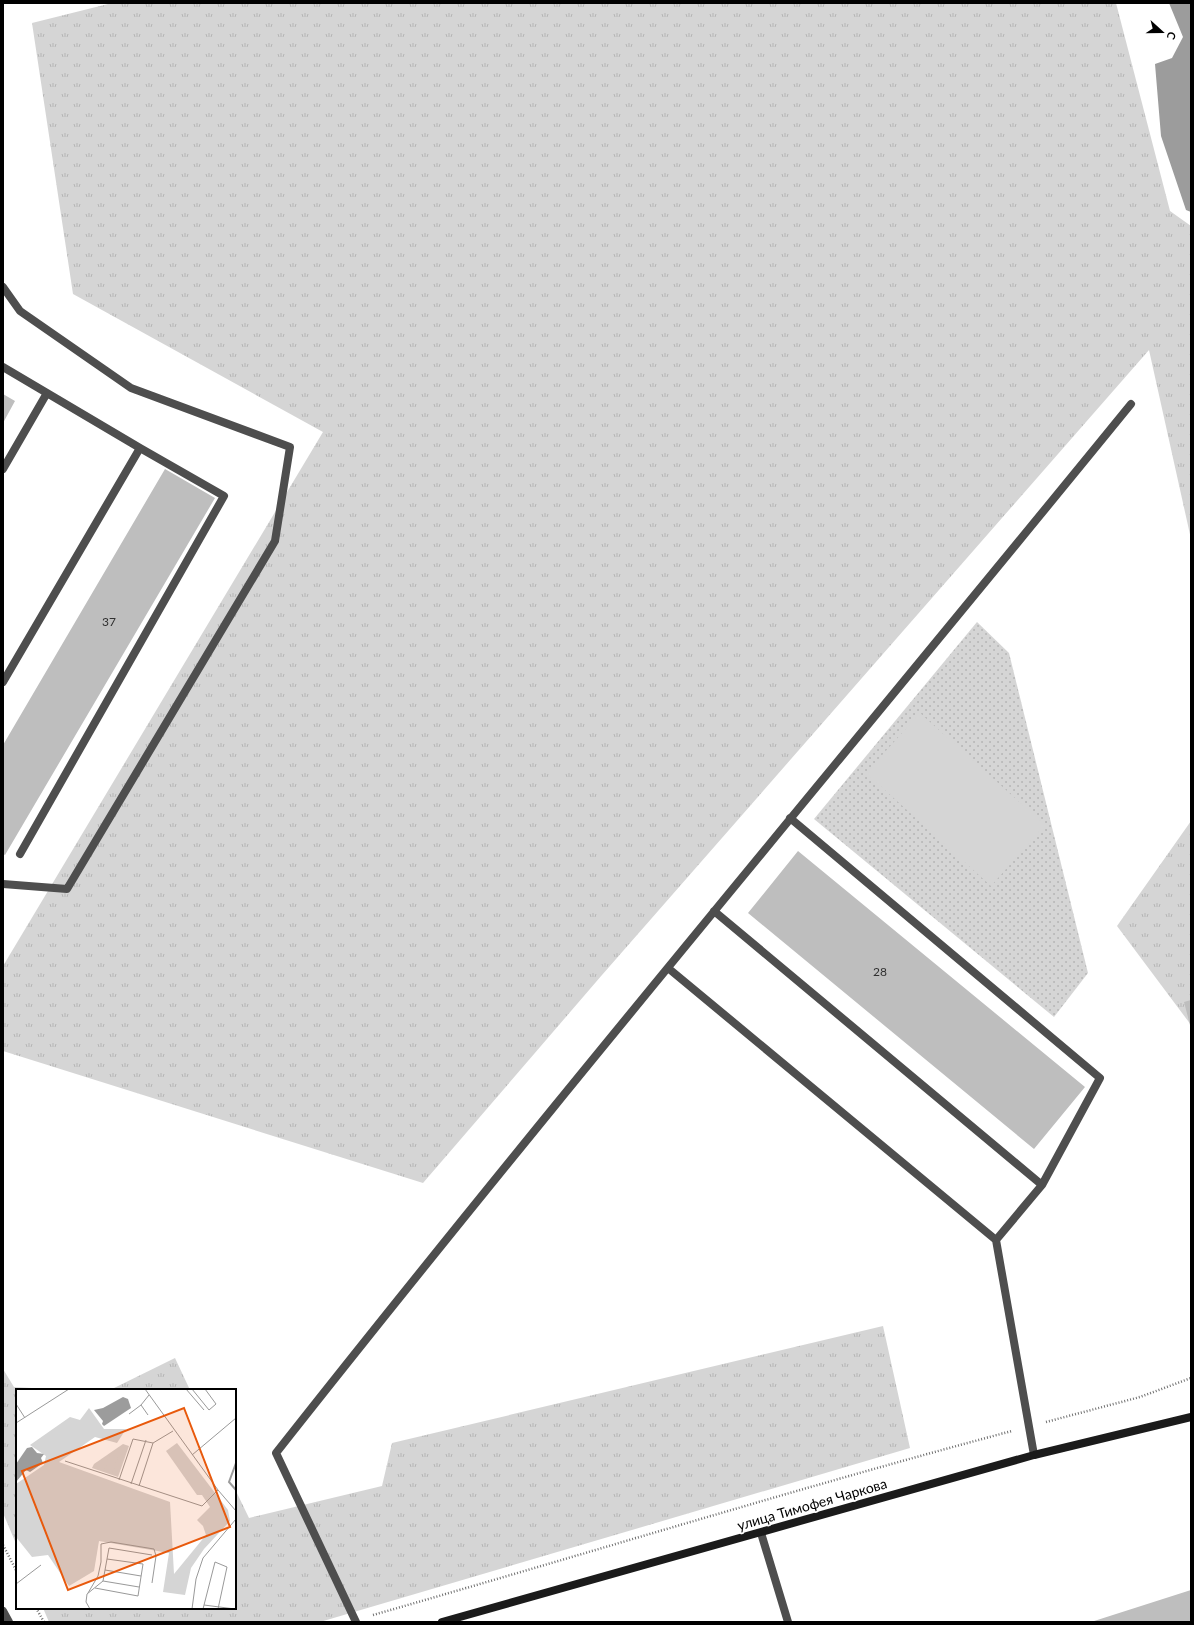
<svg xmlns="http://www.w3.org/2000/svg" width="1194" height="1625" viewBox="0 0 1194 1625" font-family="Lato,sans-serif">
  <defs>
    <pattern id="grass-tufts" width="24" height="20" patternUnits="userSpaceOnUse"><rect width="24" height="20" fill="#d5d5d5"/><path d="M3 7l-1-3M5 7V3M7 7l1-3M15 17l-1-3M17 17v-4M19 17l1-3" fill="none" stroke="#b5b5b5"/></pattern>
    <pattern id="park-dots" width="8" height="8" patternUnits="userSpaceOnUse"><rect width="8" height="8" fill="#d5d5d5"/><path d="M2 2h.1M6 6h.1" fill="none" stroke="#b5b5b5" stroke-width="1.8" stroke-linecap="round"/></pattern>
  </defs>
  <rect width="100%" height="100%" fill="#fff"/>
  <path fill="url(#grass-tufts)" d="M112,3H1116L1170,211L1191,226V539L1149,350L602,975L423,1183L3,1051V966L323,432L73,294L32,23Z
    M1191,821V1025L1117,926Z
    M883,1326L910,1448L320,1622H49L43,1608H235V1489L249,1518L382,1486L392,1443Z
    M175,1358L190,1390H110Z
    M3,1369L14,1387L67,1390H17V1546L3,1513Z"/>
  <path fill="url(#park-dots)" d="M977,622L1009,653L1088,973L1054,1017L814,819Z"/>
  <path fill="#d5d5d5" d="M920,713L1045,825L991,886L866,773Z"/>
  <path fill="#9c9c9c" d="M1169,3H1191V212L1186,210L1161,136L1155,64L1172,58L1183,37Z"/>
  <path fill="#bebebe" d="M3,394L15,401L3,423Z
    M165,469L215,498L5,855L3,854V745Z
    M798,851L1085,1087L1034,1149L748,913Z
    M1191,1000V1025H1190L1184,1002Z
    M1191,1590V1622H1091Z"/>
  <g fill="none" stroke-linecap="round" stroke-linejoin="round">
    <path stroke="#707070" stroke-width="2.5" stroke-dasharray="1 2" stroke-linecap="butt" d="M1046,1422L1140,1397L1191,1378
      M3,1545L17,1572
      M36,1608L44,1622
      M373,1615C586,1554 798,1488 1012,1431"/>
    <path stroke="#4e4e4e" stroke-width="8" d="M3,287L20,311L131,388L290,447L275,541L67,889L3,884
      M3,367L140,448L3,682
      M3,469L47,393
      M790,818L1100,1078L1042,1185L996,1240
      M20,854L224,496L140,448
      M714,911L1042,1185
      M668,968L996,1240L1034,1455
      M761,1533L788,1622
      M356,1622L276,1453C555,1099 846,754 1131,404"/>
    <path stroke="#4e4e4e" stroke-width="8" d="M3,1611L9,1622"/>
    <path stroke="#1b1b1b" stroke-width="8" d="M442,1622L1034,1455L1191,1417"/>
  </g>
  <g text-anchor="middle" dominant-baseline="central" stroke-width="3.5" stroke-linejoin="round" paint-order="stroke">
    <g font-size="12" fill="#303030">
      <text x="109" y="621">37</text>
      <text x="880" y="971">28</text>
    </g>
    <g font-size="14" fill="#000" stroke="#fff">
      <text transform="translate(812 1504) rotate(-16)">улица Тимофея Чаркова</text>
    </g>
  </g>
  <g transform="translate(16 1389)">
    <rect width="220" height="220" fill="#fff"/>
    <path d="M73,19L88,40H110L101,54L79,48L43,73L154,113L158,185L190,146L187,137L181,131L194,118L186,106H181L150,62L161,54L212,121L214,132L188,160L175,179L169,206L147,203L153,164L83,152L78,182L53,197L32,166L16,168L0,148V95L28,76L30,67L14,56L54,28L64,31Z" fill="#d5d5d5"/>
    <path d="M107,55L113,57L102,88L76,79L78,75Z" fill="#d5d5d5"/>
    <path d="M94,65L102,68L96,85L88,82Z" fill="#d5d5d5"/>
    <path d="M107,8L112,10L115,19L88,37L86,35L87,32L78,21L87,19ZM16,58L21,64L28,65L25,69L27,74L14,83L10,81L0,93V75L11,59Z" fill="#9c9c9c"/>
    <path fill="none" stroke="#9c9c9c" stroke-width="2" d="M220,74L213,93L220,101"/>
    <path fill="none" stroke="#999" stroke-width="1" d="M129,0L202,101L220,122M170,0L188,21M176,0L193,21L200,15L189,0M0,15L9,29M113,25L125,16M132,26L125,16L133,6M0,34L53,0M176,66L220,29M49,72L186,117L202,101M103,91L117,50L137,54M115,95L130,51M123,97L137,54L157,42M91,170L93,159L136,166M89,181L125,187M87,192L123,198M0,195L25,176M72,204L82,187L85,173V155L95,153L138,160L140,167L136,194M188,216L219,220M74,220L70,213L71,205L87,192L91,170L127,175L122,207L79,199M176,220L180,190L187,169L220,130M187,220L199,173L211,178L202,220"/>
    <path fill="#e8590c" fill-opacity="0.15" stroke="#e8590c" stroke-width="2" d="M168,19L214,138L52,201L6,82Z"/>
    <rect width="220" height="220" fill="none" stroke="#000" stroke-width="2"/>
  </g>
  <rect width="1194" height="1625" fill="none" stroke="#000000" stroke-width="8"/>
  <g transform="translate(1162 32) rotate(111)" stroke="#ffffff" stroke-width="3" paint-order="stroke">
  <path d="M0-3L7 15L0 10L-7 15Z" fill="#000000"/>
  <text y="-6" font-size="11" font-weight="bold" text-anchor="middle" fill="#000000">С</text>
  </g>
</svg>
